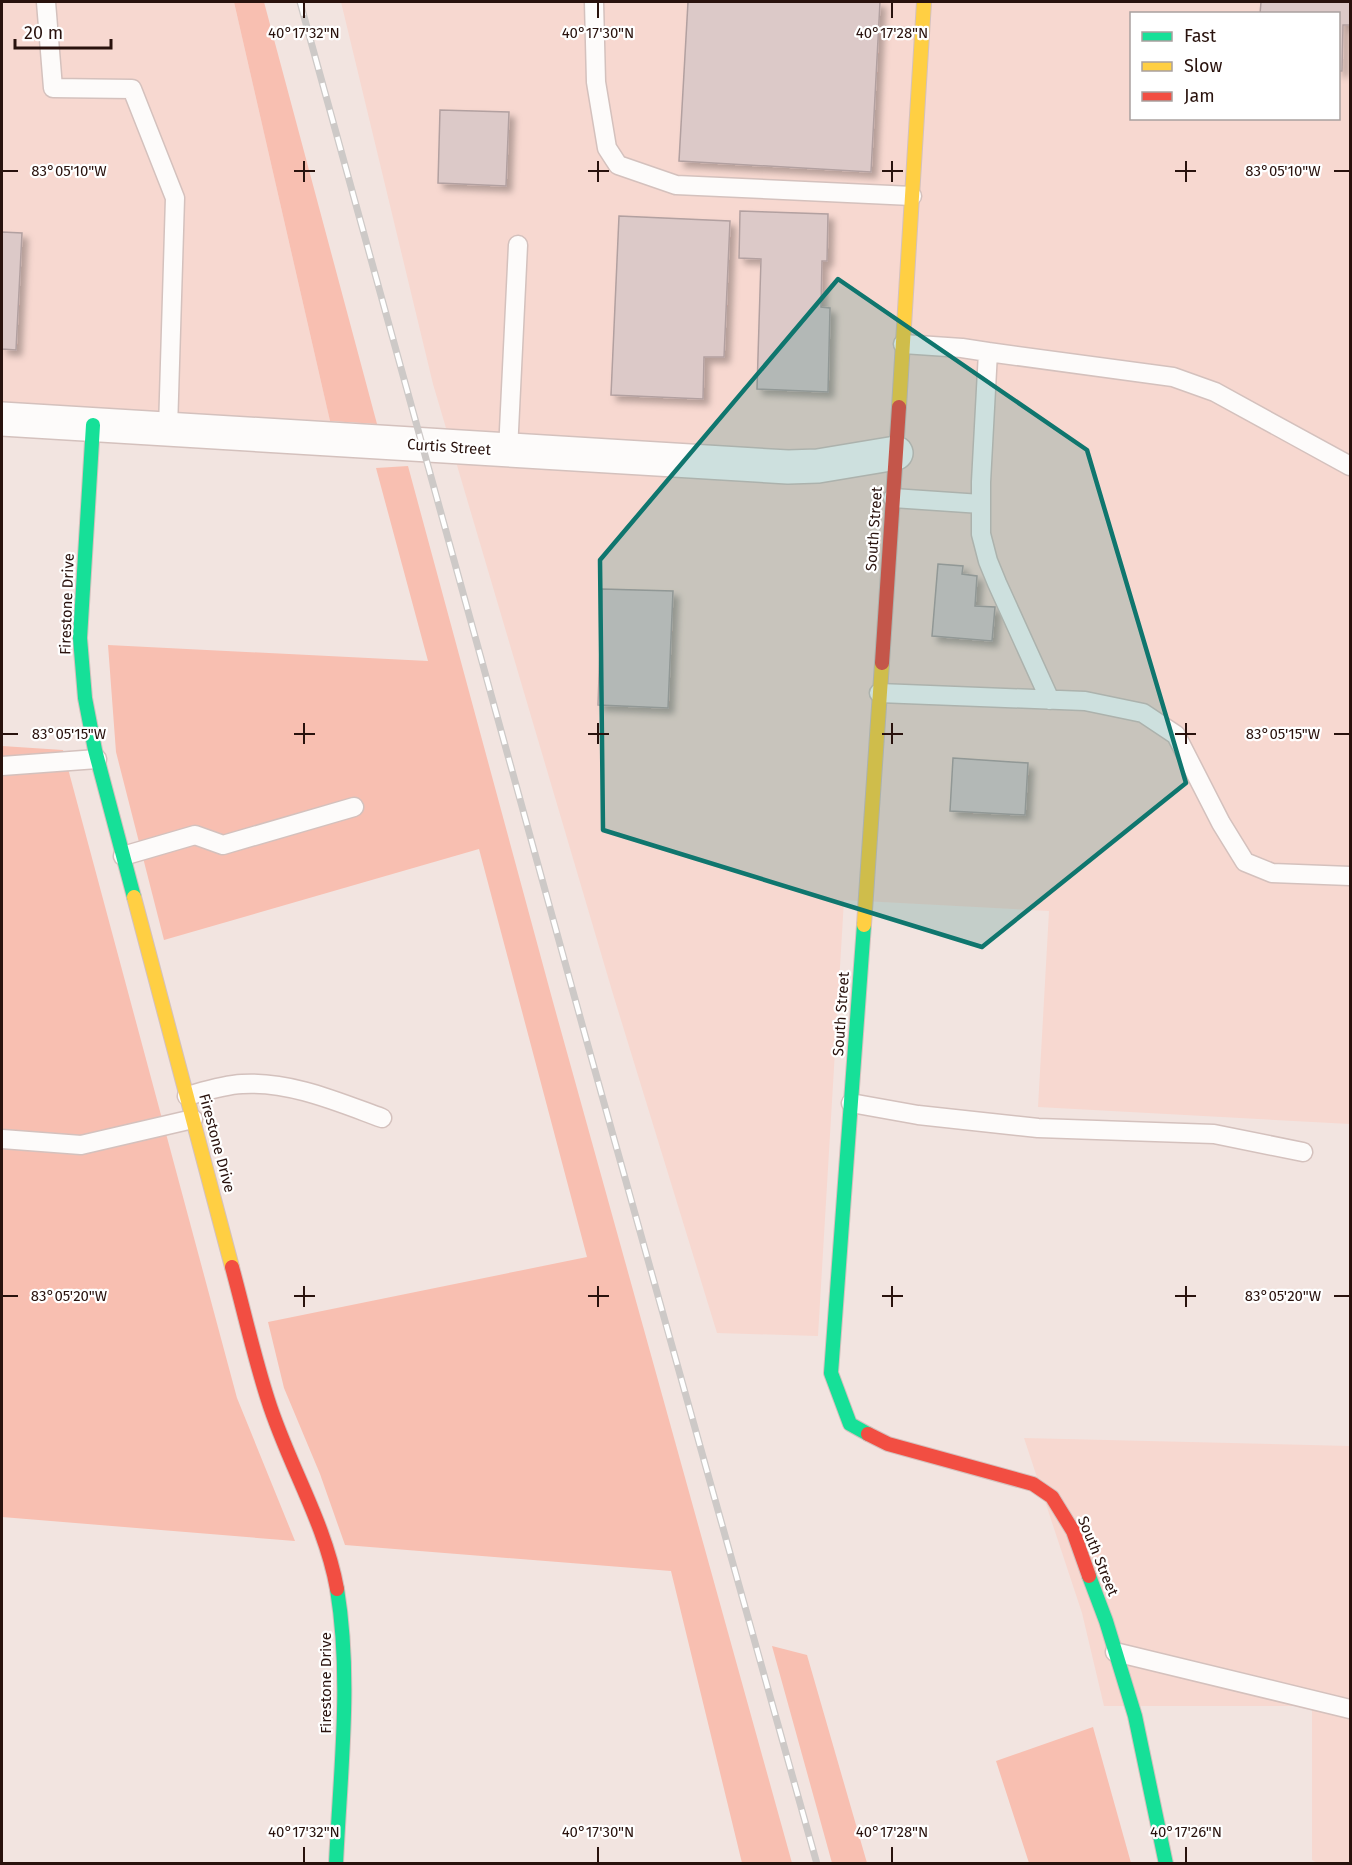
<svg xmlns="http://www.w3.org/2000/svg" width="1352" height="1865" viewBox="0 0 1352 1865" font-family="'Fira Sans',sans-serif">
  <defs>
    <filter id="shadow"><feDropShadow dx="5.5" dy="5.5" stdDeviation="3" flood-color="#0004"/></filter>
  </defs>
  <rect width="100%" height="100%" fill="#f2e4e0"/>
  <path fill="#f7d8d0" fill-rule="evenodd" d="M2,2H234L330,421L2,405Z
    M341,2H1350V1124L1038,1107L1049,911L844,900L818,1336L717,1333L613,994L433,384ZM1132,14H1338V118H1132Z
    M1024,1438L1350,1446V1863H1317L1312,1860V1706H1104L1082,1613Z"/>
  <path fill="#f8bfb1" d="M234,2H264L377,424L330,421Z
    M408,466L553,1002L792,1863H742L671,1571L345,1545L320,1474L284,1388L268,1322L587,1257L479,849L164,940L116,752L108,645L428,661L376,468Z
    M2,746L63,750L237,1398L295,1541L2,1517Z
    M772,1646L807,1655L867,1863H832Z
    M1093,1727L1131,1863H1029L996,1761Z"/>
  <path fill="#dcc9c8" stroke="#b2a0a0" stroke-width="1.5" filter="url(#shadow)" d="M688,2H880L871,172L679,161Z
    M1261,2H1350V25H1343L1342,71H1338V14H1260Z
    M440,110L509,112L506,186L438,183Z
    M740,211L828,214L827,261H822L821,307L830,308L828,392L757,389L761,259L739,258Z
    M619,216L730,221L724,357H704L703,399L611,395Z
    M2,232L22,233L16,350L2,349Z
    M938,564L963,566L962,574L977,576L975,606L995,607L992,641L932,636Z
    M602,589L673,591L668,708L598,705Z
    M953,758L1028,763L1025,815L950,811Z"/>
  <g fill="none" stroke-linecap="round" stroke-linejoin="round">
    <defs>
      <path id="lane" d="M46,2L53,88L132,89L175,198L168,429
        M594,2L596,82L607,148L618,165L676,185L912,196
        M903,344L962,348L988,352L981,482V534L988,561L997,583L1050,700
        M988,352L1173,377L1215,392L1350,466
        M508,451L518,245
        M893,498L981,504
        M879,693L1085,701L1143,713L1176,735L1221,823L1245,862L1272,873L1350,876
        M2,766L97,759
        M123,856L195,835L223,845L354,807
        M187,1096C205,1091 223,1085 242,1084C290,1081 338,1102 382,1118
        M851,1103L918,1115L1038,1128L1214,1134L1303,1152
        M2,1139L81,1145L193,1119
        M1115,1652L1350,1709"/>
      <path id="street" d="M2,419L788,467L818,466L896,453"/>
      <path id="fast" d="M93,425L80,638L85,698L95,750L134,897
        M864,925L831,1373L850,1424L868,1434
        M1089,1576L1106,1621L1135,1716L1166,1864
        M336,1864C340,1773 352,1680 337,1589"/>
      <path id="slow" d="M899,407L924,2
        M134,897L232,1267
        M864,925L882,663"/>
      <path id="jam" d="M882,663L899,407
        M232,1267C244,1311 254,1357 268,1400C288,1464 325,1522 337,1589
        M868,1434L888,1444L1033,1484L1052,1497L1073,1531L1089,1576"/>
    </defs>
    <use href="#lane" stroke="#d4c1bd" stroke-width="21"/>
    <use href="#street" stroke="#d4c1bd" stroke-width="36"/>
    <use href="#fast" stroke="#d4c1bd" stroke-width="16"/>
    <use href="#slow" stroke="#d4c1bd" stroke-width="16"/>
    <use href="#jam" stroke="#d4c1bd" stroke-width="16"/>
    <use href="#lane" stroke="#fdfbfa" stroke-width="18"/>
    <use href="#street" stroke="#fdfbfa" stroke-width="33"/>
    <use href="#fast" stroke="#16e098" stroke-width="14"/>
    <use href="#slow" stroke="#ffcf43" stroke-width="14"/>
    <use href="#jam" stroke="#f24e42" stroke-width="14"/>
    <defs>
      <path id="rail" d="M300,2L585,1035L817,1864"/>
    </defs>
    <use href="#rail" stroke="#cdc9c7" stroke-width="7"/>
    <use href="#rail" stroke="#fff" stroke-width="4.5" stroke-dasharray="14" stroke-linecap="butt"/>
  </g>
  <path fill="#0f766e" fill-opacity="0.2" stroke="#0f766e" stroke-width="4.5" stroke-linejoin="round" d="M838,279L1087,450L1186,783L982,947L603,830L600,560Z"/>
  <path fill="none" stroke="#29120d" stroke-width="2" d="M304,3V18M598,3V18M892,3V18M304,161V182M598,161V182M892,161V182M1186,161V182M3,171H18M294,171H315M588,171H609M882,171H903M1175,171H1196M1334,171H1349M304,723V744M598,723V744M892,723V744M1186,723V744M3,734H18M294,734H315M588,734H609M882,734H903M1175,734H1196M1334,734H1349M304,1286V1307M598,1286V1307M892,1286V1307M1186,1286V1307M3,1296H18M294,1296H315M588,1296H609M882,1296H903M1175,1296H1196M1334,1296H1349M304,1847V1862M598,1847V1862M892,1847V1862M1186,1847V1862"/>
  <g text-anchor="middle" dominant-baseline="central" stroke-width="4.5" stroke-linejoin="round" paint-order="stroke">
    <g font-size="15" fill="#29120d" stroke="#fff">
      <text transform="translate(449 447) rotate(4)">Curtis Street</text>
      <text transform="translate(874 529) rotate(-86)">South Street</text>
      <text transform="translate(67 604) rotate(-88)">Firestone Drive</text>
      <text transform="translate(841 1014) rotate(-86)">South Street</text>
      <text transform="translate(217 1143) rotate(75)">Firestone Drive</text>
      <text transform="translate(1098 1556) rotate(68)">South Street</text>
      <text transform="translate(326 1683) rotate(-90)">Firestone Drive</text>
    </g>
  </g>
  <g font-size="15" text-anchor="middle" fill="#29120d" stroke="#fff" stroke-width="4.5" stroke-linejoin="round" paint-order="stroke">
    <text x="304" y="38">40°17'32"N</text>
    <text x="598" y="38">40°17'30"N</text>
    <text x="892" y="38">40°17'28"N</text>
    <text x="1283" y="176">83°05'10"W</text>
    <text x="69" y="176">83°05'10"W</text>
    <text x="1283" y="739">83°05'15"W</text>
    <text x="69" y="739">83°05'15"W</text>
    <text x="1283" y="1301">83°05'20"W</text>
    <text x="69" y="1301">83°05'20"W</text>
    <text x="304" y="1837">40°17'32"N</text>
    <text x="598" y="1837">40°17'30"N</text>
    <text x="892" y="1837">40°17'28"N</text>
    <text x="1186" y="1837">40°17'26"N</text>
  </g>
  <rect width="1352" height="1865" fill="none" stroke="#29120d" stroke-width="6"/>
  <rect x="1130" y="12" width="210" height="108" fill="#ffffff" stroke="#a9a09e" stroke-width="1.5"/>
  <rect x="1142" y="32" width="30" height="9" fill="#16e098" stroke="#a9a09e" stroke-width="1.5"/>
  <text x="1184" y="42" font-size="18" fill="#29120d">Fast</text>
  <rect x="1142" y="62" width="30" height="9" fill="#ffcf43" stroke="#a9a09e" stroke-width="1.5"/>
  <text x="1184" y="72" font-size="18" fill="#29120d">Slow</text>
  <rect x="1142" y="92" width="30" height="9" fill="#f24e42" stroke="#a9a09e" stroke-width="1.5"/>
  <text x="1184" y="102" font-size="18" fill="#29120d">Jam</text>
  <path d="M15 39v9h96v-9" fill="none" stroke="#29120d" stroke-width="3"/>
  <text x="24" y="39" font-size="18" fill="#29120d" stroke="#ffffff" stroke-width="4.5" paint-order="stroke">20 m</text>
</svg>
